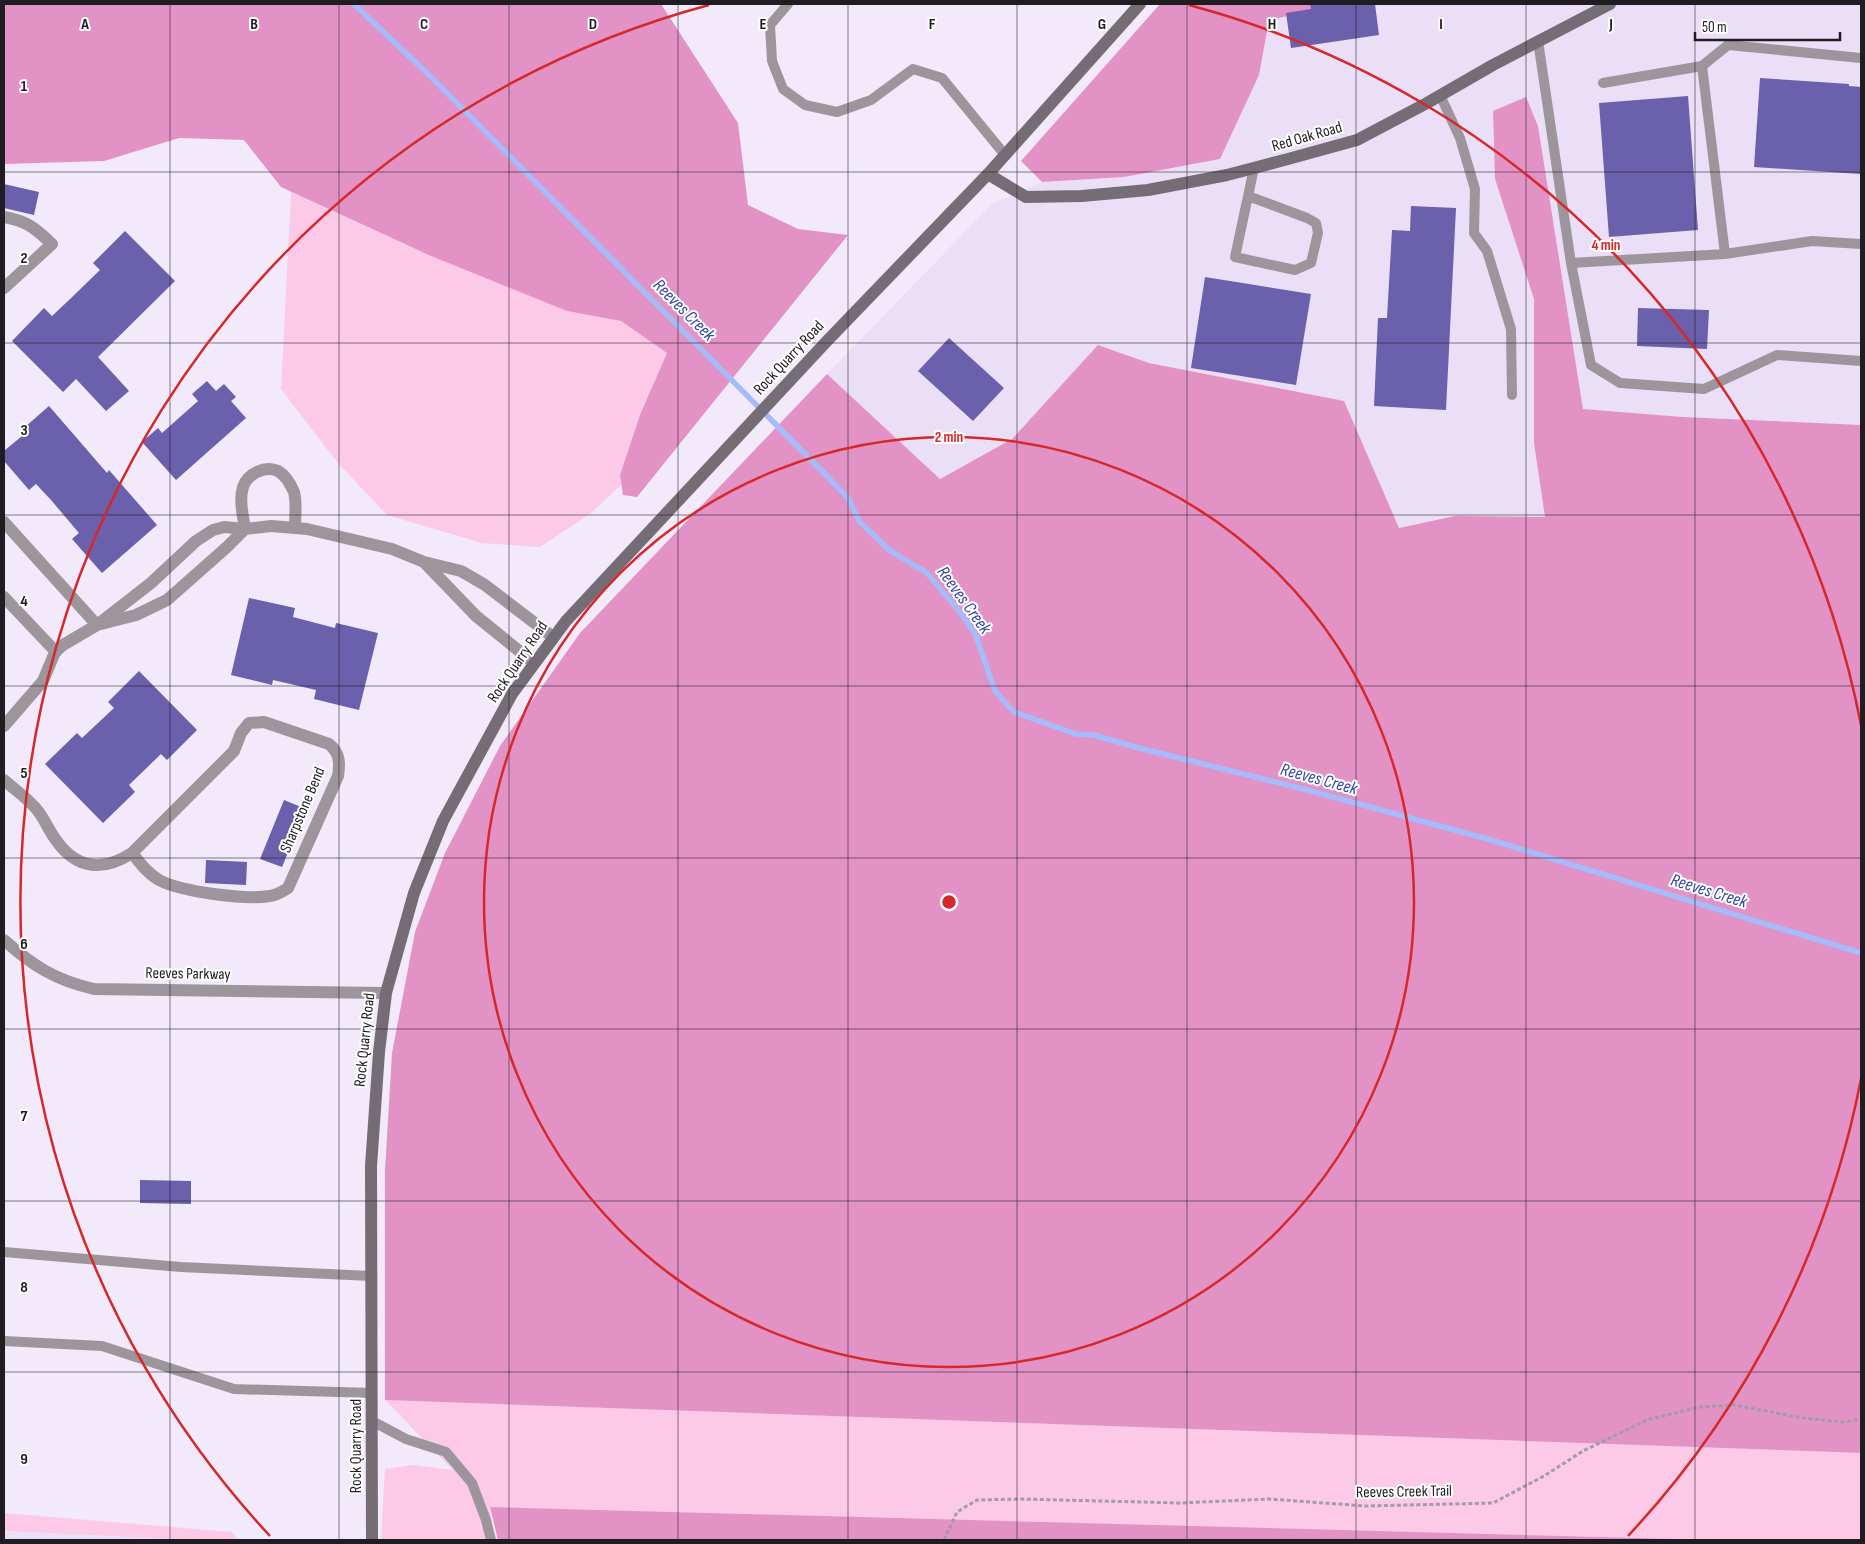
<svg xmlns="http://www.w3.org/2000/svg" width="1865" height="1544" viewBox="0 0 1865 1544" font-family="'Sofia Sans Condensed',sans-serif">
  <rect width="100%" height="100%" fill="#f2eafb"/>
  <path fill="#eadff7" d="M1346,4H1861V425L1683,417L1583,409L1538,126L1526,97L1493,111L1495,179L1534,299V443L1545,517L1455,516L1399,528L1343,401L1149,363L1099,345L1012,439L940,479L827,374L992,204L1042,182L1124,177L1220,159L1259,75L1269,20Z
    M4,1532H23L199,1540H4Z"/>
  <path fill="#fcc9e7" d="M291,192L431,256L567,311L621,321L668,353L640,415L620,475L622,484L590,514L540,547L482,543L387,515L337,462L281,389Z
    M385,1400L1861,1453V1540H1714L490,1507L493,1540H381L385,1469L414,1465L453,1470Z
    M4,1513L232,1532L238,1540H199L4,1531Z"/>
  <path fill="#e392c5" d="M4,4H661L738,123L748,205L798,229L848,235L637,497L623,495L620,475L640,415L667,353L621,321L567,311L431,256L281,187L244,140L179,138L104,161L4,164Z
    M1160,4H1346L1269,20L1259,75L1220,159L1124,177L1042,182L1021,161Z
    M1526,97L1538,126L1583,409L1683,417L1861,425V1453L385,1400V1170L392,1053L415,932L445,853L500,746L580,633L827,374L940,479L1012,439L1098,345L1149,363L1344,401L1399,528L1455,516L1545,517L1534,443V299L1495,179L1493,111Z
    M490,1507L1714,1540H498Z"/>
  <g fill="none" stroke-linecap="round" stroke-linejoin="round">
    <path stroke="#a6bbfa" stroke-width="5.5" d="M354,4L429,75L826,475L848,498L859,521L889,550L927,573L960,612L976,636L995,691L1014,712L1076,734L1094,735L1139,748L1315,792L1491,840L1861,953"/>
  </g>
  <path fill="#6a60ab" d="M1310,4H1375L1379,35L1291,48L1286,13L1311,9Z
    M1760,78L1849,84V86L1861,87V174L1754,167Z
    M1688,96L1698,230L1609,237L1599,103Z
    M4,184L39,192L34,215L4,208Z
    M1411,206L1456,208L1446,410L1374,406L1378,318H1387L1392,230L1410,231Z
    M125,231L175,281L98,357L129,391L106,411L76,379L63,392L12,341L44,308L52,316L69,300L100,270L93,263Z
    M1205,277L1311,294L1296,385L1191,368Z
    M1638,308L1709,310L1707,349L1637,346Z
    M949,338L1004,388L973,421L918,371Z
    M207,381L216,391L224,384L236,397L231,401L246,418L176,480L142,442L158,428L162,433L198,401L192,394Z
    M49,406L107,473L109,470L157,525L102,573L72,539L79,533L51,500L36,484L29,490L4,461V451L28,431L25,427Z
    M249,598L295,608L293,617L335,628L336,623L378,633L359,710L314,699L316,690L273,680L272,685L231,675Z
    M139,671L197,730L167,760L161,754L129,785L135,792L103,823L45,764L77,733L82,738L114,708L108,702Z
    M284,800L306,809L282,867L260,859Z
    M206,860L247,862L246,885L205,883Z
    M140,1180L191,1181V1204L140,1203Z"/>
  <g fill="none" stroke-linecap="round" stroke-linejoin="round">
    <path stroke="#a29ca9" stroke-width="3" stroke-dasharray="4 2.5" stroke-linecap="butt" d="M944,1540L957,1512L977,1500L1021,1499L1180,1503L1269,1499L1365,1506L1493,1503L1544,1476L1583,1451L1647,1420L1699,1407L1734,1405L1803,1418L1843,1422L1861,1419"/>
    <path stroke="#9c969c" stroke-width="10" d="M788,4L770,25L772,61L783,89L805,105L837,112L871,100L913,69L942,78L1005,155
      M1538,41L1571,263L1725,254L1702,66L1603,83
      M1702,66L1728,45L1861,58
      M1440,95L1460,138L1475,189L1474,233L1487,251L1511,329L1512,395
      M1248,196L1307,218L1316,223L1318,233L1311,263L1295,270L1235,257L1254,168
      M1725,254L1812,241L1861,244
      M1571,263L1591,365L1620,383L1704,389L1777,355L1861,361
      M4,1252L181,1267L371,1276
      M4,1341L102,1346L234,1389L372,1393
      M372,1421L406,1439L446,1452L472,1483L486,1520L491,1540"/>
    <path stroke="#9c969c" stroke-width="12" d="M4,217C27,221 35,228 52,244L4,288
      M4,522L97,625
      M424,562L476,616L534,663
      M4,597L56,652
      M101,624L136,615L167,600L227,547L245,529C243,516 239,500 243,487C247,474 265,465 278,471C285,475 291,485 294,492C297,503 295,516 295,527
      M4,726L43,681L55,652L63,645L97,625L151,583L196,541L213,530L224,527L245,529L271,526L307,529L392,549L424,562L461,571L485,585L553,637
      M4,780C15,790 29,799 38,811C45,820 49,831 56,840C76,869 103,872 132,853L234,751L241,733L249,723L264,722L329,744C340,753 340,763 338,776L288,888C282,892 277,895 270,896C245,900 182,892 159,880C147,873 140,863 132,853
      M4,940C33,966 55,980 94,989L386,993"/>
    <path stroke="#756d76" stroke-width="12" d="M988,174L1026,197L1082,196L1148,190L1227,175L1288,159L1357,140L1427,103L1493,65L1610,4
      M372,1540L371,1166L379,1052L386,993L414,893L443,821L512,694L566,621L827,341L988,174L1140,4"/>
  </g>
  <path fill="none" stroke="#1f1c22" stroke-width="1" stroke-opacity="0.55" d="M170,4V1540M339,4V1540M509,4V1540M678,4V1540M848,4V1540M1017,4V1540M1187,4V1540M1356,4V1540M1526,4V1540M1695,4V1540M4,172H1861M4,343H1861M4,515H1861M4,686H1861M4,858H1861M4,1029H1861M4,1201H1861M4,1372H1861"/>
  <g fill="none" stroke="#d62828" stroke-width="2.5">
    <circle cx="949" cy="902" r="465"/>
    <path d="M1861 1079A929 929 0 0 1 1628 1536M270 1536A929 929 0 0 1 709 5M1189 5A929 929 0 0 1 1861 725"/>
  </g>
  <g text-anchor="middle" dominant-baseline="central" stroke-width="4" stroke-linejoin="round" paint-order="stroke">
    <g font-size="16" fill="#1f1c22" stroke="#fff">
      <text transform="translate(1307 137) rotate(-16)">Red Oak Road</text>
      <text transform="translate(789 358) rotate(-47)">Rock Quarry Road</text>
      <text transform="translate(518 662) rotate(-56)">Rock Quarry Road</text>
      <text transform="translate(303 810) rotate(-67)">Sharpstone Bend</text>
      <text transform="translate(188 974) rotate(1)">Reeves Parkway</text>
      <text transform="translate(365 1040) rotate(-84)">Rock Quarry Road</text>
      <text transform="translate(356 1446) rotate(-90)">Rock Quarry Road</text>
      <text transform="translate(1404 1492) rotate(-1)">Reeves Creek Trail</text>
    </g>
    <g font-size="18" font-style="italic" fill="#3548a2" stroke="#fff">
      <text transform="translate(684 310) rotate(45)">Reeves Creek</text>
      <text transform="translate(964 600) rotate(54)">Reeves Creek</text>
      <text transform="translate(1319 779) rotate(15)">Reeves Creek</text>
      <text transform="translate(1709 891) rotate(17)">Reeves Creek</text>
    </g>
  </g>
  <g font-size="16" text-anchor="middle" font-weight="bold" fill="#1f1c22" stroke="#fff" stroke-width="4" stroke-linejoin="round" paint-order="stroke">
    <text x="85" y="29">A</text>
    <text x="254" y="29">B</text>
    <text x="424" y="29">C</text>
    <text x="593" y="29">D</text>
    <text x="763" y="29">E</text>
    <text x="932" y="29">F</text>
    <text x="1102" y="29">G</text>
    <text x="1272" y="29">H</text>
    <text x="1441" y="29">I</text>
    <text x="1611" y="29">J</text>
    <text x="24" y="91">1</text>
    <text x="24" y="263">2</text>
    <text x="24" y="435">3</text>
    <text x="24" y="606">4</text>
    <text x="24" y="778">5</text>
    <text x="24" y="949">6</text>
    <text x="24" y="1121">7</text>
    <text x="24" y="1292">8</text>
    <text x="24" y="1464">9</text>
  </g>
  <circle cx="949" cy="902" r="8" fill="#d62828" stroke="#fff" stroke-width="2.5"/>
  <g font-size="15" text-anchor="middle" font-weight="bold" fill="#d62828" stroke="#fff" stroke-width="4" stroke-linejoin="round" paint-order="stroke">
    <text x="1606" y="250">4 min</text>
    <text x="949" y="442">2 min</text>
  </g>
  <rect width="1865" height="1544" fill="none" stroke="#1f1c22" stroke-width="10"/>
  <path d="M1695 32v8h145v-8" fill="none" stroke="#1f1c22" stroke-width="2.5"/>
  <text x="1702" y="32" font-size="15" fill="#1f1c22" stroke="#ffffff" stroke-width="4" paint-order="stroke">50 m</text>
</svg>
